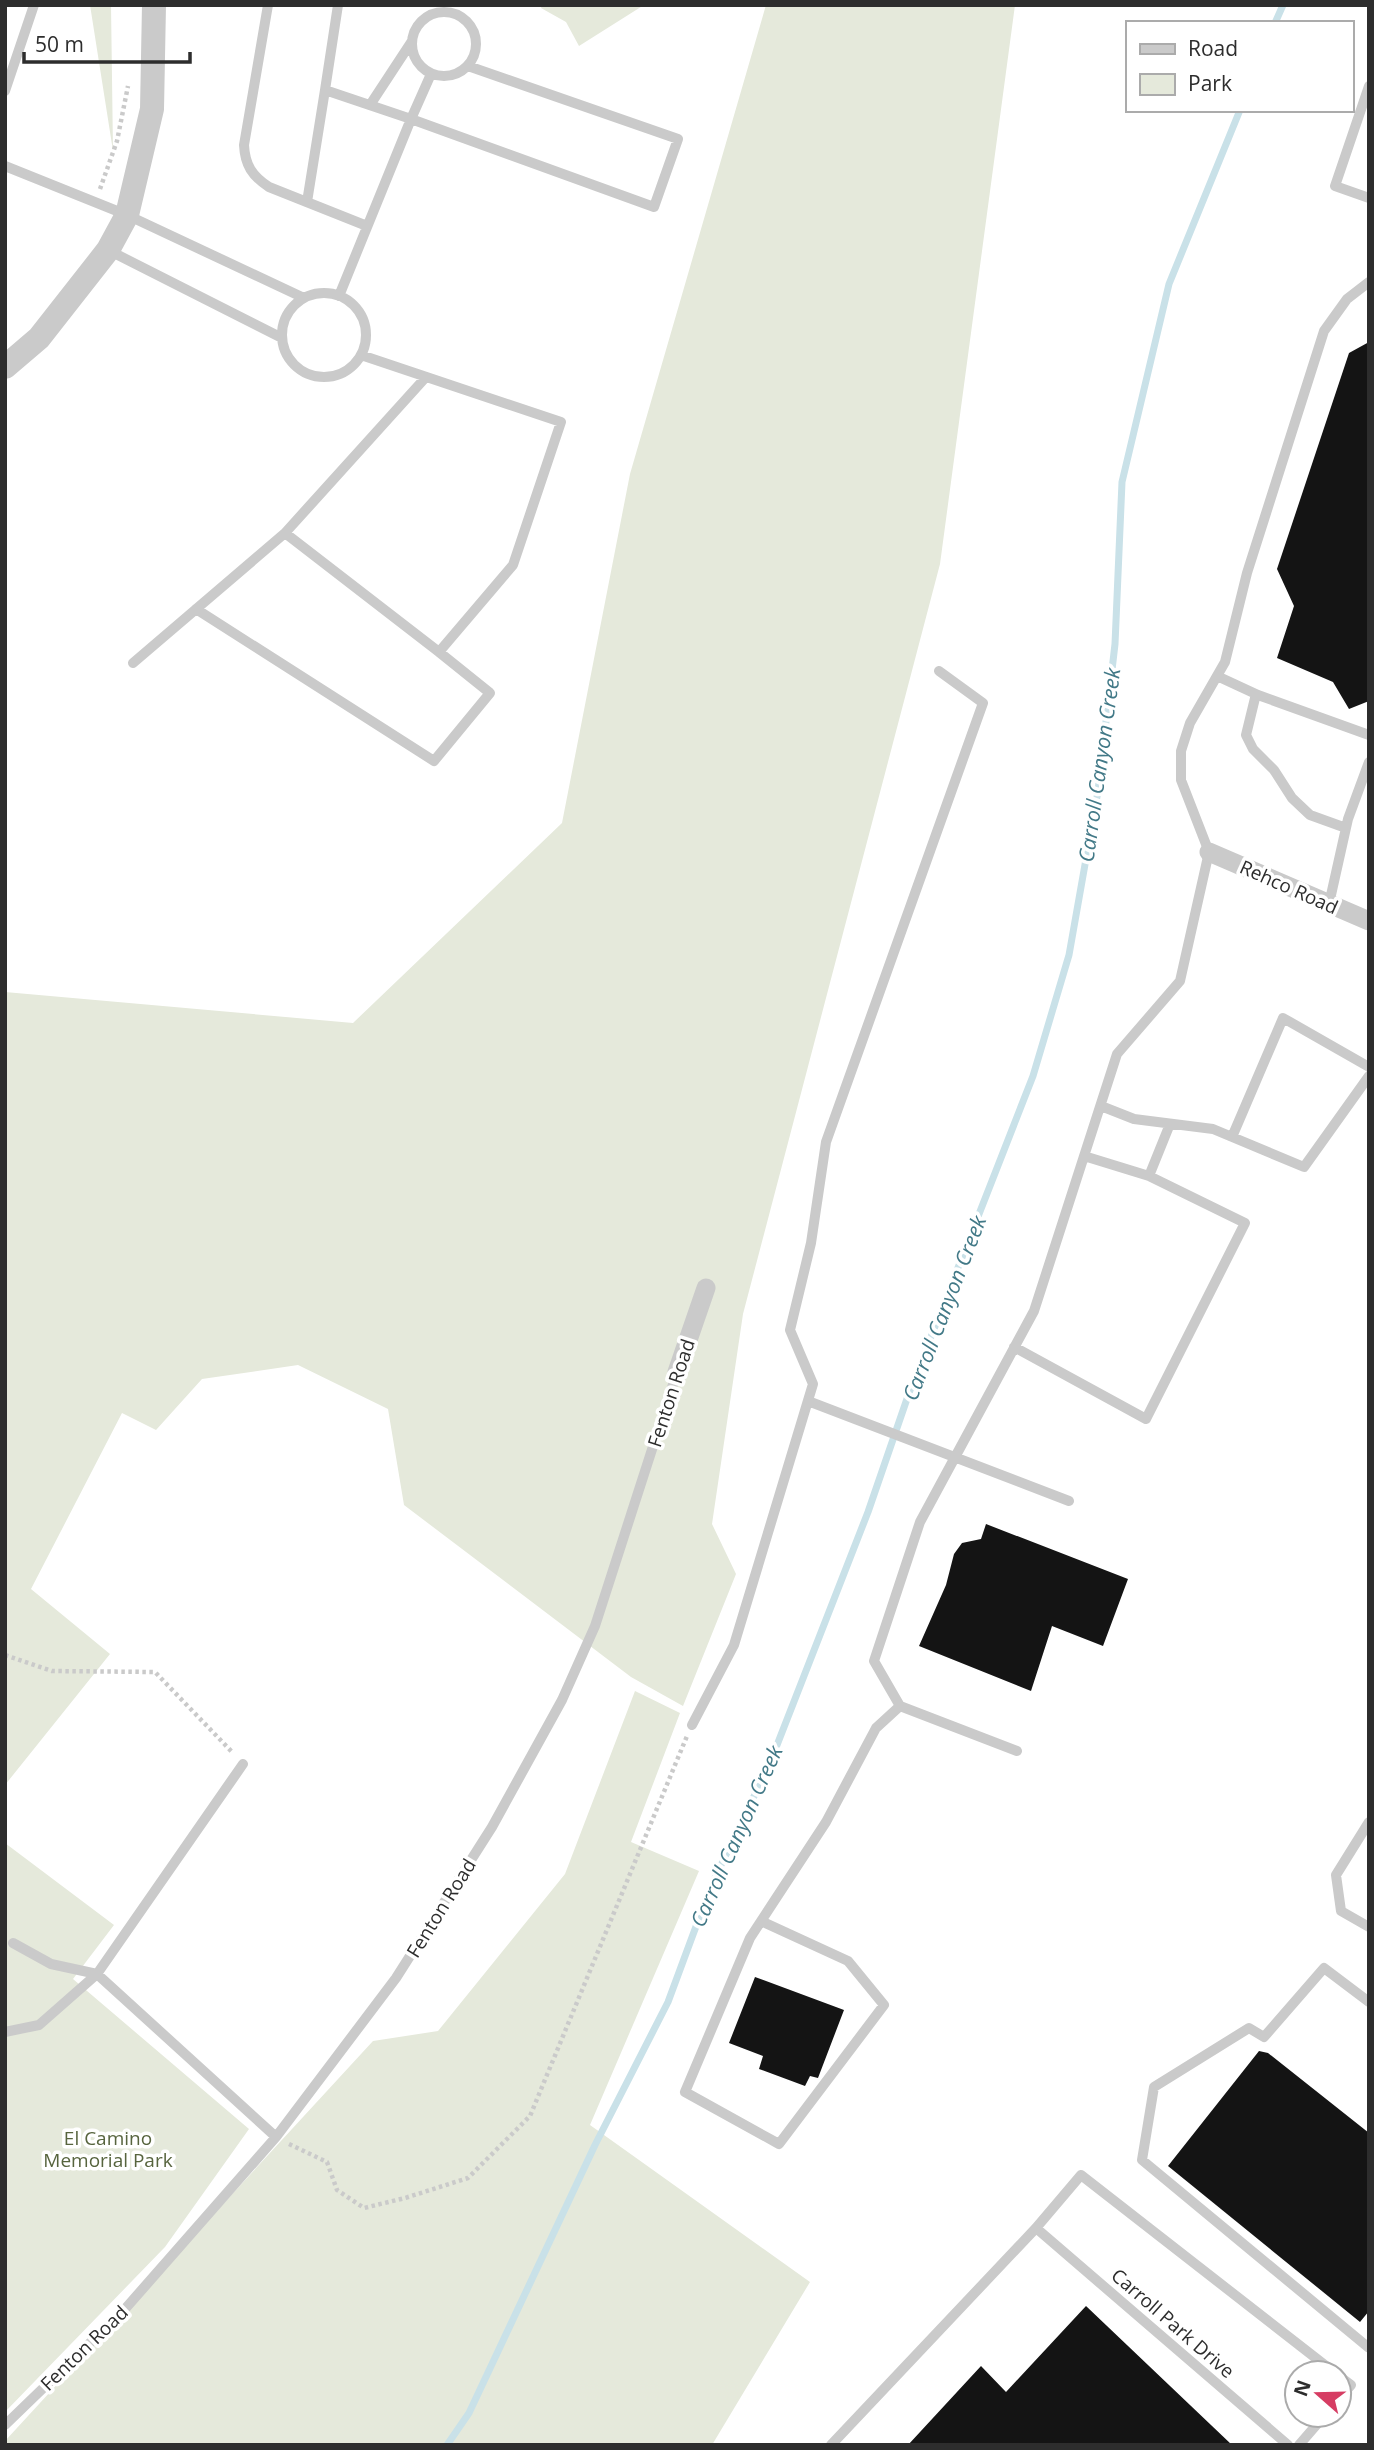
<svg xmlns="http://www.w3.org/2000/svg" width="1374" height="2450" viewBox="0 0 1374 2450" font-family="'Open Sans',sans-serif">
  <rect width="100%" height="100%" fill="#fff"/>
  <path fill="#e5e9db" d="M90,5H111L113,151Z
    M542,5H644L579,46L566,22L541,8Z
    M766,5H1015L940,564L743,1314L712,1524L736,1574L683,1706L631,1677L404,1505L388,1409L298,1365L202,1379L156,1430L122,1413L31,1589L110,1654L5,1785V992L353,1023L562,823L630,474Z
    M635,1691L680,1713L631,1842L699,1871L590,2125L810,2282L712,2445H5V2441L373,2041L438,2031L565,1874Z
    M5,1843L114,1925L73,1979L249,2129L165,2247L5,2412Z"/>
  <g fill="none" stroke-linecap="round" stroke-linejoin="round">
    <path stroke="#c9e1e8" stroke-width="7" d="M1275,23L1283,5
      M447,2445L469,2413L595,2145L668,2002L711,1886L770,1763L868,1512L909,1393L1033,1076L1069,955L1098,791L1115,644L1122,482L1169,284L1240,110"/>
  </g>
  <path fill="#141414" d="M1369,342V701L1349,709L1333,682L1277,658L1294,606L1277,569L1349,353Z
    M986,1524L1128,1579L1103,1646L1052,1626L1031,1691L919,1646L946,1585L954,1554L962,1543L981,1539Z
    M755,1977L844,2010L818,2078L810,2076L805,2086L759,2069L763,2056L729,2043Z
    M1259,2051L1268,2053L1369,2133V2311L1360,2322L1168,2166Z
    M1086,2306L1232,2445H908L981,2366L1006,2392Z"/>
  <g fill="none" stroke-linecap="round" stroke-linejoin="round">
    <path stroke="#cacaca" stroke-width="4.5" stroke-dasharray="3.5 3.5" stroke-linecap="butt" d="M100,189L117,141L128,86
      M5,1655L52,1671L155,1672L233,1753
      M289,2144L327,2162L337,2190L364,2208L405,2198L468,2178L530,2116L687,1736"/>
    <path stroke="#cacaca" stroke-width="10" d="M268,5L244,145C245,165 252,176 269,187L367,226
      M338,5L325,90L411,119L339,296
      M412 44a32 32 0 1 1 64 0a32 32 0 1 1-64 0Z
      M431,74L411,119L654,207L678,139L468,66
      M1369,86L1335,186L1369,198
      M5,91L34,5
      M370,105L412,41
      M5,166L127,215L304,298
      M307,202L325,90
      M108,250L282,338
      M282 335a42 42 0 1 1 84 0a42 42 0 1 1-84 0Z
      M361,355L561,422L513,565L439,652L285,533L426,377
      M196,609L434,761L490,693L439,652
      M133,663L285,533
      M1217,676L1258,695L1369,735
      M1256,694L1246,735L1253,749L1274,770L1292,798L1310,815L1346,828
      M1329,904L1348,819L1369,762
      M1101,1106L1134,1119L1213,1129L1304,1167L1369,1076
      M1232,1137L1283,1018L1369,1067
      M1149,1176L1170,1124
      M1014,1347L1146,1419L1245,1223L1149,1176L1084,1156
      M808,1401L1069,1501
      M692,1725L734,1645L813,1384L790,1330L811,1243L826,1142L983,703L939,671
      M1017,1751L900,1706L874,1661L920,1522L1034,1311L1117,1054L1180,981L1209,852L1181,780V751L1190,723L1225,662L1247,573L1324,331L1347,299L1369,282
      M1369,1822L1336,1875L1341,1911L1369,1927
      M761,1921L848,1961L884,2005L779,2144L685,2092L750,1938L826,1822L876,1728L900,1706
      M13,1943L51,1964L97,1974L276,2137
      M1369,2002L1324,1968L1264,2037L1249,2028L1154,2087L1142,2160L1369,2348
      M5,2032L39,2025L97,1974L243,1764
      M1036,2228L1288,2445
      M1339,2376L1351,2385L1339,2399
      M5,2425L125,2309L276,2137L396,1978L492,1827L562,1700L595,1626L677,1372
      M831,2445L1036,2228L1081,2175L1335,2373
      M1299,2445L1325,2415"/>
    <path stroke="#cacaca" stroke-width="19" d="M1209,852L1369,921
      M677,1372L706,1288"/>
    <path stroke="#cacaca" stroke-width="24" d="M5,367L39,338L108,250L127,215L152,109L154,5"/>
  </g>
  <g text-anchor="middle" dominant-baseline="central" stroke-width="7" stroke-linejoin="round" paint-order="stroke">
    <g font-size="19" fill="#2d2d2d" stroke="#fff">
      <text transform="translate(1289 887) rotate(24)">Rehco Road</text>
      <text transform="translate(671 1393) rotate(-72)">Fenton Road</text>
      <text transform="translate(441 1908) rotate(-58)">Fenton Road</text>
      <text transform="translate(1173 2323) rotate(41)">Carroll Park Drive</text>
      <text transform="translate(84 2348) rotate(-44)">Fenton Road</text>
    </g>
    <g font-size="19" fill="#57643e" stroke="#fff">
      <text x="108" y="2138">El Camino<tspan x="108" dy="22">Memorial Park</tspan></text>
    </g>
    <g font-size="21" font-style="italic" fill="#427987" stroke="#fff">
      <text transform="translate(1099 765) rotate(-82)">Carroll Canyon Creek</text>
      <text transform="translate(944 1308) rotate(-69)">Carroll Canyon Creek</text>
      <text transform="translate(736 1836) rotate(-66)">Carroll Canyon Creek</text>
    </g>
  </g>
  <rect width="1374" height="2450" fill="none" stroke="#2d2d2d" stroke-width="14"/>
  <rect x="1126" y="21" width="228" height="91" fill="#ffffff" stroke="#ababab" stroke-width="2"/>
  <rect x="1140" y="44" width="35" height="10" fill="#cacaca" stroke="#ababab" stroke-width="2"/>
  <text x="1188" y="56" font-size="21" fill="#2d2d2d">Road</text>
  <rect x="1140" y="74" width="35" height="21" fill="#e5e9db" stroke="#ababab" stroke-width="2"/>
  <text x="1188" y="91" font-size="21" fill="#2d2d2d">Park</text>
  <g transform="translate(1318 2394) rotate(290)"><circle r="33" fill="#ffffff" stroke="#ababab" stroke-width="2"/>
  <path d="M0-5L12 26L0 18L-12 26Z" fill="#d63d63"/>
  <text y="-10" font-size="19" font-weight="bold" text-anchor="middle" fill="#2d2d2d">N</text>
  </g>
  <path d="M24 52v10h166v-10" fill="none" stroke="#2d2d2d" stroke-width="3.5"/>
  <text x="35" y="52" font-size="21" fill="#2d2d2d" stroke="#ffffff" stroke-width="5" paint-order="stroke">50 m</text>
</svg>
